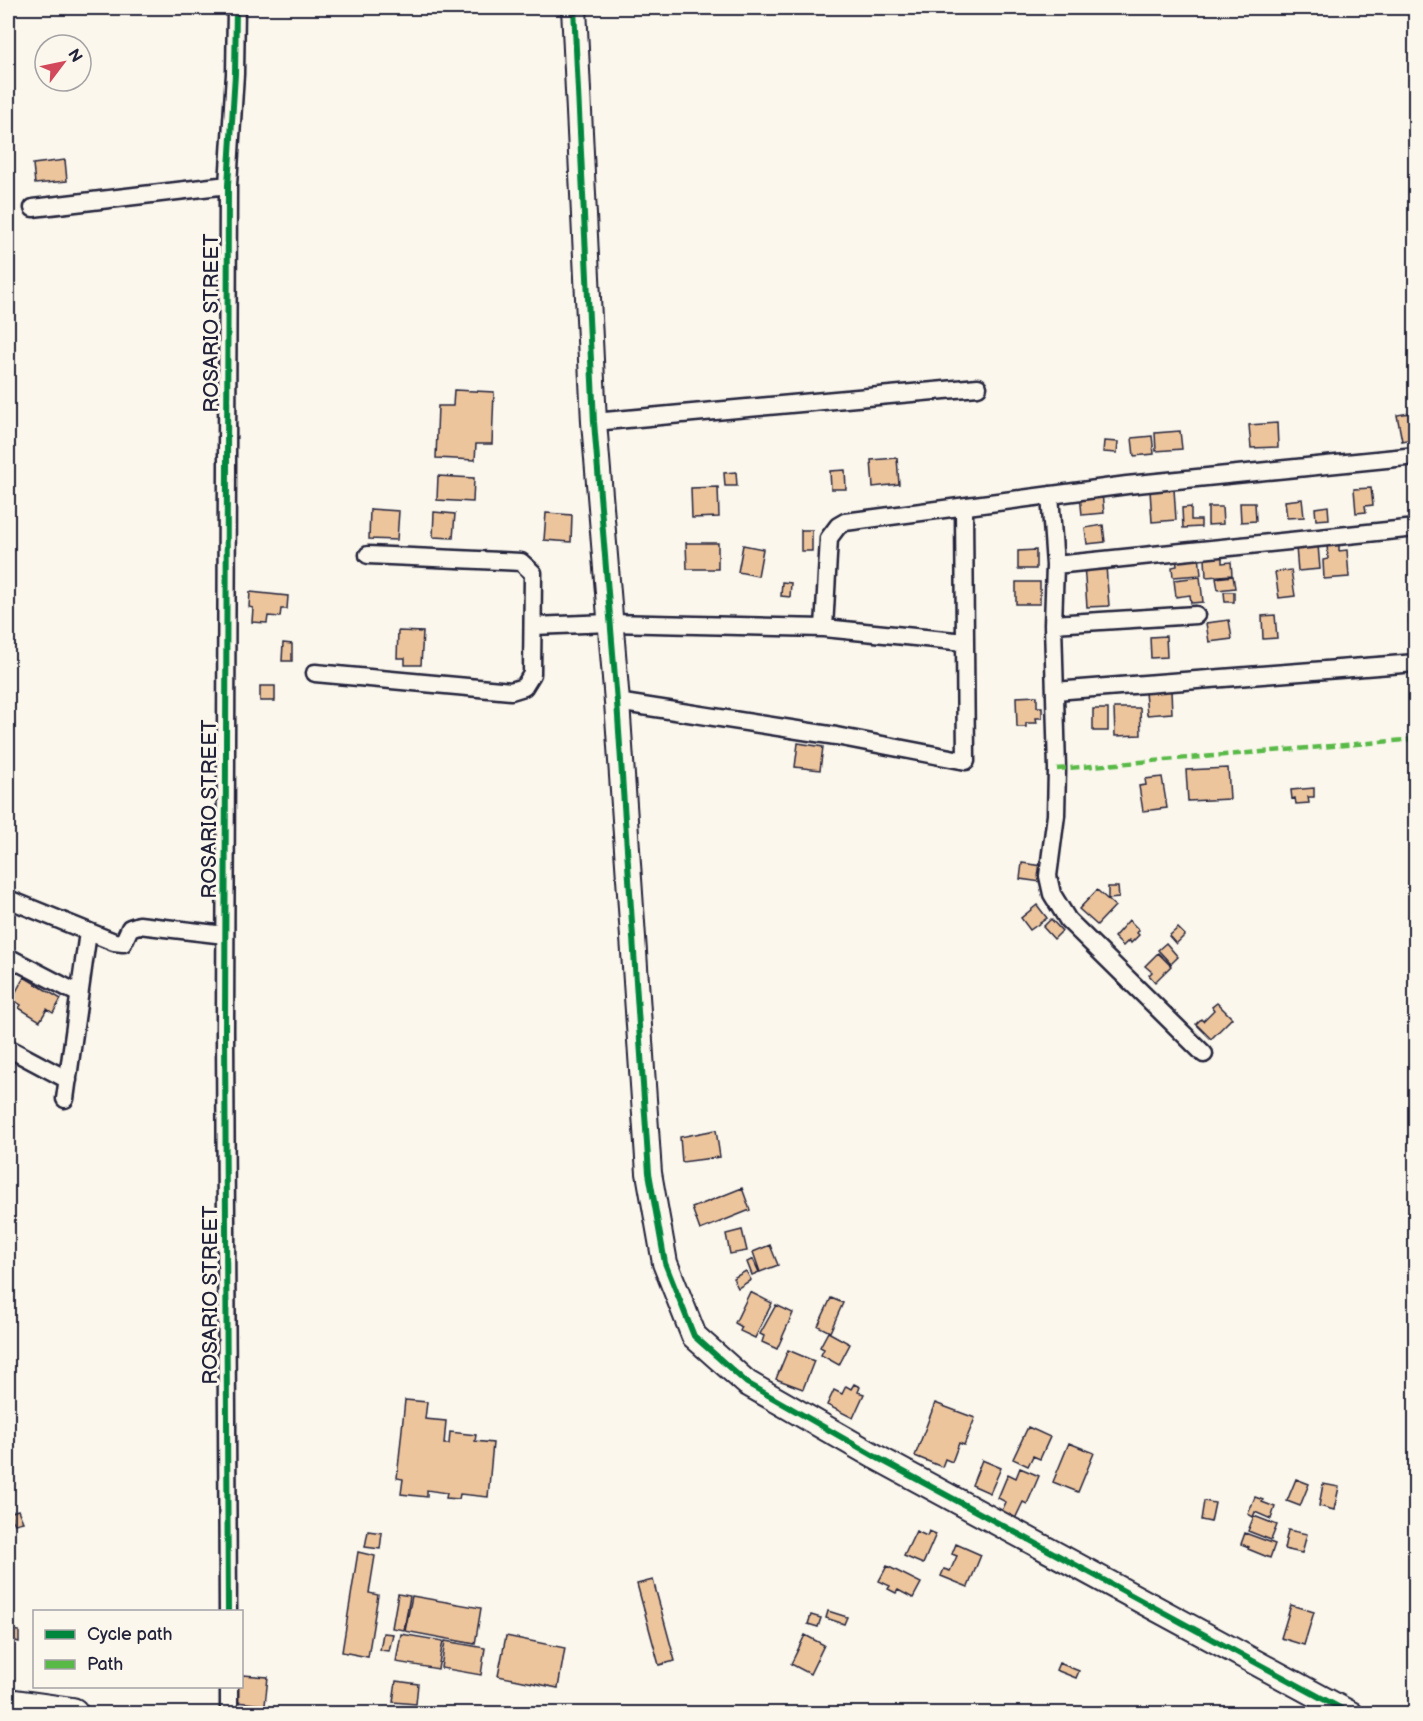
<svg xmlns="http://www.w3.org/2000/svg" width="1423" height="1721" viewBox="0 0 1423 1721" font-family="'Balsamiq Sans',sans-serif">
  <rect width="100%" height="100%" fill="#fbf7ec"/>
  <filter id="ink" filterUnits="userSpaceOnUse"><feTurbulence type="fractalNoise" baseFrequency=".0167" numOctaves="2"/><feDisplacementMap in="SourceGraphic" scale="12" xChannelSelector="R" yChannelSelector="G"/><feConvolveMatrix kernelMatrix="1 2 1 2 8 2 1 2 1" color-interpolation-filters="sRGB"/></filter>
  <g filter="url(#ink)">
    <path fill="#edc59d" stroke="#22223b" stroke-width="1.5" d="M65,160L67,181L35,184L33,164Z
      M454,390L494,392L492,444H476L475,460L436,458L438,406H453Z
      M1416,412V438L1402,441L1397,415Z
      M1277,423L1278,447L1251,448L1249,425Z
      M1180,431L1182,449L1156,451L1155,433Z
      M1152,436L1154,454L1134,456L1132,438Z
      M1104,441L1118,442L1117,453L1103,452Z
      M897,458L899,484L873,487L871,460Z
      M845,470L846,489H831L830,471Z
      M736,472L737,486H725L724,473Z
      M438,476L474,478L473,502L437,500Z
      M718,487L719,517L692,518L691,488Z
      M1371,488L1373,505L1365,506L1366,512L1356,513L1354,489Z
      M1174,489L1176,520L1152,522L1150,490Z
      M1102,493L1104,513L1082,515L1080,495Z
      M1302,499L1304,517L1287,518L1285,501Z
      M1240,503H1255L1256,521L1241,522Z
      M1328,506L1329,519L1316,520L1315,508Z
      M1191,507V520H1201V527L1183,528L1182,508Z
      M1208,507H1222L1223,524L1208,525Z
      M370,509L399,511L397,540L369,539Z
      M434,512L455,514L453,538L433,537Z
      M546,513L572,515L571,542L544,540Z
      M1103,525L1105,542L1087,544L1085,528Z
      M801,530H812V551H801Z
      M686,543H718V569H687Z
      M1327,544H1339V551L1347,550L1349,577L1324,579L1323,560L1328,559Z
      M743,545L763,549L758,576L738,572Z
      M1318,545L1320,569L1298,571L1296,547Z
      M1036,550V569H1018V551Z
      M1199,555L1201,575L1173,577L1172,567L1177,566L1176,557Z
      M1222,556V563L1231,562L1232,575L1206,577L1205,558Z
      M1084,564L1106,566L1109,606L1087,607Z
      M1291,570L1295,596L1279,598L1275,572Z
      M1233,576L1235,588L1218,590L1216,578Z
      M1200,577L1203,602L1191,603L1190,595L1176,597L1174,580Z
      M782,582L791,583L790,597L781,596Z
      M1016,582H1040V604H1016Z
      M250,592L288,596L287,609H281L280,617L268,616L267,623L252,622L253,608L249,607Z
      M1224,592H1234V602H1225Z
      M1416,601V623H1409L1408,602Z
      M1275,615L1277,638L1263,639L1262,616Z
      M1229,620L1232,639L1209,642L1206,623Z
      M398,631L423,632L421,665H405V658H397Z
      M1166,636L1167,657L1151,658L1150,637Z
      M283,643L292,644V661H282Z
      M1410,674H1416V694H1411Z
      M260,686H275V701H260Z
      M1171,691L1172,713L1147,715L1145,692Z
      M1037,696V707H1042V718H1036L1037,723H1026V727H1017L1016,697Z
      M1114,708H1140L1141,735L1115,736Z
      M1093,709H1108V731H1093Z
      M798,743L823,747L820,770L795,767Z
      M1228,768L1230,799L1188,801L1186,770Z
      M1162,777L1167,808L1143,811L1139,786L1146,785L1145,779Z
      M1314,788V797H1308L1309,803L1296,804L1295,798L1292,799L1291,790Z
      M1022,863L1043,866L1041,882L1020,879Z
      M1108,887H1118L1119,898L1108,899Z
      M1097,890L1115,906L1097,925L1079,909Z
      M1037,905L1047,918L1030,930L1021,918Z
      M1051,919L1062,931L1054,939L1043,927Z
      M1129,920L1139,930L1137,933L1139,935L1131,943L1129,940L1123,946L1114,937Z
      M1178,928L1185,935L1176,944L1169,936Z
      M1166,943L1178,957L1171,964L1158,950Z
      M1158,953L1171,966L1155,982L1149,975L1152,972L1145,966Z
      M24,977L61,999L53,1013L47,1009L40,1021L19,1008L21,1005L12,999Z
      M1217,1003L1232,1018L1211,1039L1196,1024L1201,1019L1203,1021L1214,1010L1212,1007Z
      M716,1130L720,1157L682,1162L680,1137Z
      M742,1188L750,1210L700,1230L692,1208Z
      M742,1230L747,1251L730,1254L726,1234Z
      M770,1245L778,1265L760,1272L753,1252Z
      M753,1259L759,1272L752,1275L747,1262Z
      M746,1271L751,1280L738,1288L733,1278Z
      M750,1292L772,1303L755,1338L740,1331L742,1327L735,1323Z
      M831,1298L843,1303L830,1332L818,1326Z
      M776,1305L793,1313L777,1349L762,1342L764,1336L760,1334Z
      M828,1332L850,1344L839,1365L821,1355L824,1349L820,1347Z
      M788,1350L814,1361L803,1389L776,1379Z
      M854,1384L860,1387L858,1392L864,1394L853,1418L827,1405L834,1390L842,1394L846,1386L851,1389Z
      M405,1400L427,1402L425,1419L446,1421L444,1444H449L450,1432L476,1435L475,1441L493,1443L488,1497L460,1494L459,1499L446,1498L447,1493L427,1490V1497L401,1494L403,1479L397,1478Z
      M935,1403L975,1418L964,1445L959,1443L952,1462L945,1459L942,1467L915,1456Z
      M1028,1427L1050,1437L1040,1459L1033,1456L1028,1466L1013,1459Z
      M1069,1443L1094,1453L1078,1492L1053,1482Z
      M982,1460L1001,1468L990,1493L972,1485Z
      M1020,1468L1039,1476L1027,1504L1023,1502L1013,1523L999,1517L1006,1502L998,1498L1008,1474L1016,1478Z
      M1296,1479L1309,1484L1300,1506L1287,1501Z
      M1323,1484L1339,1487L1334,1510L1319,1506Z
      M1255,1497L1263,1500L1262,1502L1275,1507L1271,1519L1255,1512L1253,1517L1248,1514Z
      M1204,1501L1215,1503L1211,1522L1201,1520Z
      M18,1510L23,1522L15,1524L9,1513Z
      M1254,1516L1277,1525L1271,1540L1248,1531Z
      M1288,1530L1307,1534L1302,1553L1284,1549Z
      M368,1531L382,1533L380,1549L365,1547Z
      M916,1531L927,1536L929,1531L936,1534L923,1564L904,1556Z
      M1245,1533L1275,1544L1270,1558L1248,1549L1249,1547L1241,1544Z
      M956,1544L981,1555L968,1587L941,1576L944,1569L950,1571L957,1556L952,1554Z
      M358,1552L375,1556L369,1593L378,1595L368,1657L342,1652Z
      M887,1566L921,1583L913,1598L898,1590L896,1593L888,1589L890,1586L879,1581Z
      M653,1580L675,1661L659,1665L637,1584Z
      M398,1594L410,1596L404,1630L392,1628Z
      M412,1596L481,1608L475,1644L405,1631Z
      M1291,1605L1314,1612L1304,1645L1281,1638Z
      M828,1611L847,1617L844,1624L826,1618Z
      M811,1615L821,1618L818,1627L808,1624Z
      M8,1630L19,1631V1642L8,1639Z
      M383,1633L393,1634L389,1651L380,1650Z
      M401,1634L443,1641L438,1669L396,1662Z
      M805,1635L824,1645L810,1674L791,1664Z
      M506,1636L565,1648L558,1688L498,1676Z
      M445,1641L485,1648L481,1675L441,1668Z
      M1059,1663L1079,1671L1076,1678L1056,1670Z
      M242,1675L268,1677L265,1705L236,1702L237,1686H242Z
      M396,1681L418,1684L416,1704L393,1702Z"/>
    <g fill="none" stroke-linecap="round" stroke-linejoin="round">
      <defs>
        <path id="street" d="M33,208L228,185
          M594,422L978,387
          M1050,495L1055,565L1053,624L1057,769L1056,815L1048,876L1052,894L1068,920L1204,1054
          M1055,565L1416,528
          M1053,624L1196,615
          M533,626L610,623L824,628L829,538L838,526L845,522L1127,485L1416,456
          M824,628L965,642L964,508
          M315,673L511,691L524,687L532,674L533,573L521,562L368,555
          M1055,691L1416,663
          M617,702L836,736L966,761L965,642
          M8,899L114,942L123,943L130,928L139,925L225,935
          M8,957L79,994
          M8,1048L68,1080
          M65,1099L88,932
          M228,1612L225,1032L228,185L235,74L236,8
          M229,1686V1714"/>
        <path id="secondary" d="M574,8L594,422L617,702L649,1173L665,1263L694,1336L747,1383L876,1457L1351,1714"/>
        <path id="highway" d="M8,1705L72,1714"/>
      </defs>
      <use href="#street" stroke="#22223b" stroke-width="21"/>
      <use href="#secondary" stroke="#22223b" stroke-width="28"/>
      <use href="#highway" stroke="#22223b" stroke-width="36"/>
      <use href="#street" stroke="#fbf7ec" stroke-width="16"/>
      <use href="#secondary" stroke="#fbf7ec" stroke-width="24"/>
      <use href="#highway" stroke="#fbf7ec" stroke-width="32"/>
      <path stroke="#58b947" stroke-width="4.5" stroke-dasharray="9 4.5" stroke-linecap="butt" d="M1057,769L1416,739"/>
      <defs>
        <path id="cycleway" d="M574,8L594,422L617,702L649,1173L665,1263L694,1336L747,1383L876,1457L1351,1714
          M228,1612L225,1032L228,185L235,74L236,8"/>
      </defs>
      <use href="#cycleway" stroke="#fbf7ec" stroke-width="10"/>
      <use href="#cycleway" stroke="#00873e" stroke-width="6"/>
    </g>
  </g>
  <g text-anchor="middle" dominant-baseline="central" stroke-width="6" stroke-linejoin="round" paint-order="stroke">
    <g font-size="21" fill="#22223b" stroke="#fbf7ec">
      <text transform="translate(211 323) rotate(-90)">ROSARIO STREET</text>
      <text transform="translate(209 809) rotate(-90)">ROSARIO STREET</text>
      <text transform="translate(210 1295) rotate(-90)">ROSARIO STREET</text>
    </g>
  </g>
  <rect width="1423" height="1721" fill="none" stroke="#fbf7ec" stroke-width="30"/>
  <rect x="15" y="15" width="1393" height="1691" fill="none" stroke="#22223b" stroke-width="2" filter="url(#ink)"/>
  <rect x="33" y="1610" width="210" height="78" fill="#fbf7ec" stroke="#a4a2a5" stroke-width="1.5"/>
  <rect x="45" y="1630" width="30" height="9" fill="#00873e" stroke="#a4a2a5" stroke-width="1.5"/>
  <text x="87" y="1640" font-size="18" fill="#22223b">Cycle path</text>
  <rect x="45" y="1660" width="30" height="9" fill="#58b947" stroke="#a4a2a5" stroke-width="1.5"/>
  <text x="87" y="1670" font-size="18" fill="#22223b">Path</text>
  <g transform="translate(63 63) rotate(58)"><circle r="28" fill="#fbf7ec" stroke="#a4a2a5" stroke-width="1.5"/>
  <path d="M0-4.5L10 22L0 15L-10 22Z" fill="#d1495b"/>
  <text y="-9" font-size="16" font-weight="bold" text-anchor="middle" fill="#22223b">N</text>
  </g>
</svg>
